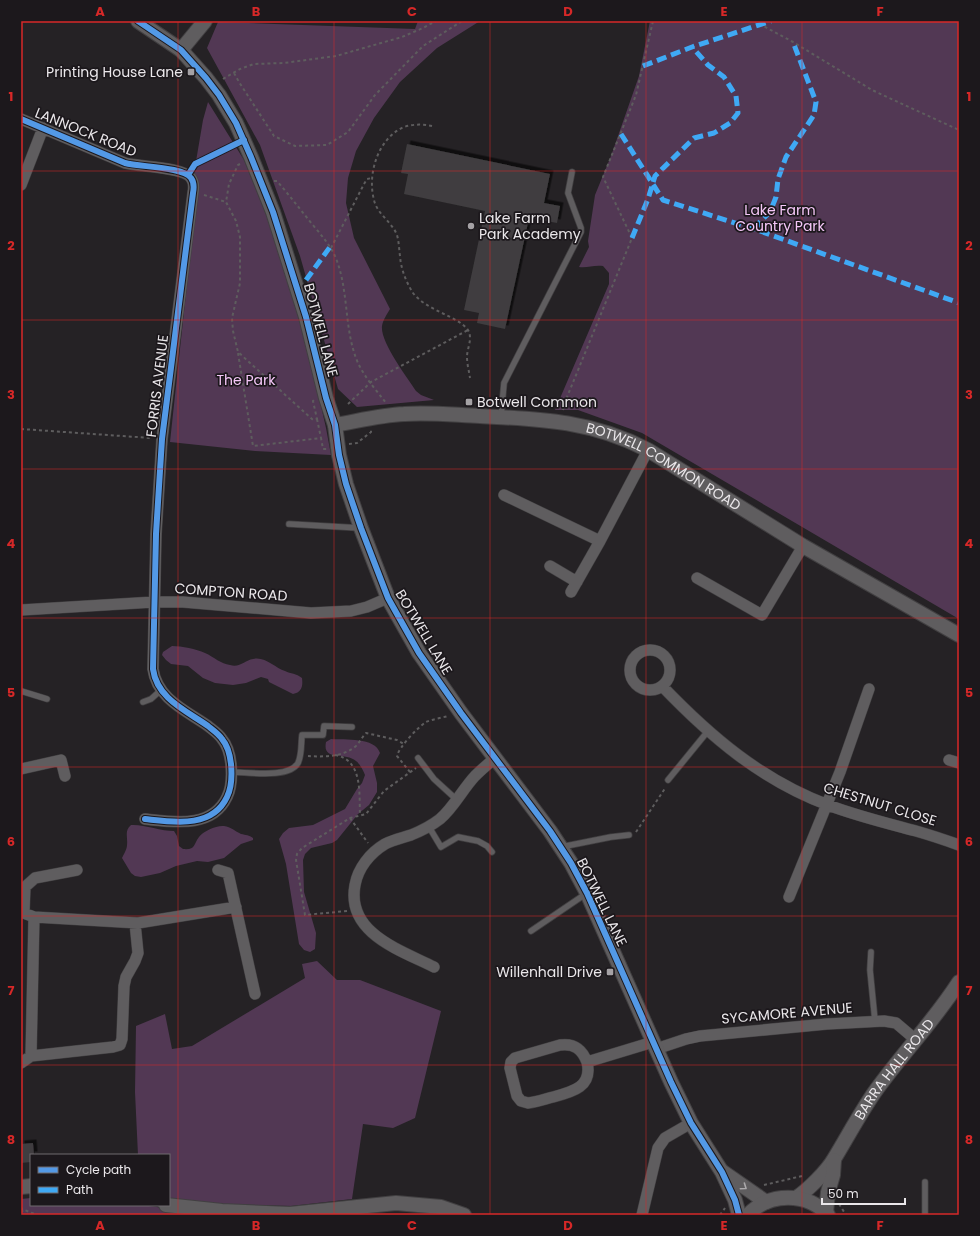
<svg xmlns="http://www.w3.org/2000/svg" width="980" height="1236" viewBox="0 0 980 1236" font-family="Poppins,sans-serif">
  <defs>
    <filter id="shadow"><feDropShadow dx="3.5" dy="-3.5" stdDeviation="0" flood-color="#0009"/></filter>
  </defs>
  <rect width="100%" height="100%" fill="#252225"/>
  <path fill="#523854" d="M418,21H480L437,48L400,82L374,118L356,151L348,178L346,203L354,238L390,309C387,314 383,320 382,326C380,342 407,377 416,391L421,395L434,400L357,407L338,389L300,256L260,145L207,48L218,22L415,29Z
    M650,21H959V619L642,433L578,410H555L609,284V273L603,266C593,265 588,268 579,267L589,247L588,241L595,195L611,156L639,76Z
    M208,102L244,160L277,242L311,362L326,428L331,455L255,451L170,442L198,181L194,173L203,120Z
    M172,646C182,646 196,649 205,653C214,657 221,664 230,665C240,668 245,660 253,659C265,656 275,668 285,671C291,674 296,673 302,678C303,686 302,692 293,694L269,682L268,679L261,677L246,683L233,685L215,683L203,678L188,666L171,664L166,660L162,655L163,652Z
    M331,739C345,740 375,737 380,753L373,766L377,783V792L369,805L358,814L337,840L332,843L311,848L305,854L303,860L304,892L316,933L315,949L310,952L304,950L299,944L286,864L279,839L283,833L289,828L313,825L345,809L357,789L362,783L365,775C363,770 360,764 356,761C345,751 322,762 326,742Z
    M131,825C143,824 161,831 174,831L177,836L179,846L183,849C196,850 193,845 199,837C203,831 217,825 224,826C231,827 235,831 241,834C246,835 249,835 253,838V840L241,844L224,858L208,862L197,861L176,866L160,873L141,877L135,876L131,873L122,858C124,854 127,849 127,845C128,837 124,831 131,825Z
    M317,961L337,980H360L441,1011L415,1118L393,1128L363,1124L352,1199L291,1206L218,1204L169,1198V1155H138L135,1092L136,1026L165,1014L172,1049L192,1046L305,978L302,964Z
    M31,1198V1205H141L219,1215H21V1199Z"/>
  <path fill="#3f3d3f" filter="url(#shadow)" d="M407,144L550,174L544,203L560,206L557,223L529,218L505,329L477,323L479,313L464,310L485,211L404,194L408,174L401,173Z
    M33,1143L34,1155H31V1162L21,1163V1144Z"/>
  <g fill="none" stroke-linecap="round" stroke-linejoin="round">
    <defs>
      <path id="service" d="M501,417L504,383L581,232V228L568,193L572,172
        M289,524L360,528
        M21,691L47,699
        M143,702L151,699L161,690
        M418,758L434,779L457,800
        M231,772C248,772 289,779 298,763C302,755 301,743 302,735H323L324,726L352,727
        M668,780L708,731
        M429,827L441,847L458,837L478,841L487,846L492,852
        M561,847L611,837L629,835
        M531,931L587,893
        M871,952L870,970L875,1021
        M925,1182V1215"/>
      <path id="minor" d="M21,119L125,163C140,167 184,167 191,178C194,182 194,188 193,193L162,439L156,534L153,669C157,699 187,711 208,726C213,730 219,734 222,739C228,746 230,755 231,764C232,775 232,787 227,797C212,829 173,822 145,819
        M21,185L43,128
        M504,495L600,541
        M550,566L577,582
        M697,578L762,615L803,546
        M571,592L600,541L648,450
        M21,610L154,602H183L311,613L351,611L367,607L388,598
        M630 670a20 20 0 1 1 40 0a20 20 0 1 1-40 0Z
        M662,686C710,736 761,780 828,805C857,816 886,823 916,831C930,835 945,840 959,845
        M949,760L959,763
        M21,769L61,760L65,776
        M218,870L228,873L255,994
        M789,897L840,772L869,689
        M21,912L34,917L138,923L236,907
        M24,912L25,887L35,878L77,870
        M434,967C400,950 346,933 355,885C358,868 370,853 385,844C393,840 402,838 411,835C421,831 431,826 440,819C454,807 462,790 475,776C481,770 488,764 495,758
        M656,1049L686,1039L700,1036L827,1024L884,1021L896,1023L916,1040
        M31,1056L34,917
        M587,1062C582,1049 574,1043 560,1045L515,1058L511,1062L510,1068L517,1096L521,1101L528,1103C537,1102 545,1099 553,1097C572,1092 593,1087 587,1062L653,1042
        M21,1063L31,1056L113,1047L120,1045L122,1039L124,986L126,977L135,961L138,953L135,923
        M642,1215L658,1148L665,1138L691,1123"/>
      <g id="tertiary">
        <path d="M138,21L181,50L206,78L219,95L236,123L251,157L273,212L306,317L326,398L335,425L339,455L346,484L361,528L388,598L419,653L461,713L550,831L571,863L587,893L671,1082L691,1123L722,1172L735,1200L739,1215"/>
        <path d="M181,50L205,21"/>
        <path id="s1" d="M335,425C358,421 381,415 404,414C429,412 455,415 480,416C542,419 592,421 648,450L803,546L959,635"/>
        <path d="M723,1172L766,1202"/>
        <path d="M21,1187L31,1186"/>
        <path id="s2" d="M796,1198C808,1190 827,1171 834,1159C848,1136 859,1115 874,1093C901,1055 934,1021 959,982"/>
        <path d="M166,1205L222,1211L290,1214L396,1203L441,1207L464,1215"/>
        <path d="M826,1213L828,1192L833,1175L834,1160"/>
        <path d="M748,1215C769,1192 807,1192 828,1215"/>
      </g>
    </defs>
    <use href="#service" stroke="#424042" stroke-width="7"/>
    <use href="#minor" stroke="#424042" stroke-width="12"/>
    <use href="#tertiary" stroke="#424042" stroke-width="16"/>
    <path stroke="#5e5d5e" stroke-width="2" stroke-dasharray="3 3" stroke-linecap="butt" d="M754,21L793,42L872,90L959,130
      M234,73L239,82L274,136L295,146L327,145L348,132L375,95L423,46L462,21
      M223,79L240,69L254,64L284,63L336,56L402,37L423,28L436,21
      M432,126C423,124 413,124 404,127C378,138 367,174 374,200C377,214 392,222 397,235C399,242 399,249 400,256C401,269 406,282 413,293C427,311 458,316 468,330C473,339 467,348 467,357C467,364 469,371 470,378
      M240,164L238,165L229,184L226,202L236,221L240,237V283L232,318L233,331L238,352L313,420L317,419L313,401L314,400
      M274,181H277C289,195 300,209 312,224C322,236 332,247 337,261C349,294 344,331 358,363C365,378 377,391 386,403
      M204,195L226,202
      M331,248L364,184L367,179L372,178
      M238,353L253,446L321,438L323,449H327
      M348,404L371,382L468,330
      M563,410L565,402L632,238L603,177L636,95L653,21
      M317,419L321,438
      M21,429L151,438
      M349,444L357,443L371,432V430
      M335,755C363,760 359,793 360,815
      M308,756C324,757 343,757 356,746C360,742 362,737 366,733L397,740L404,744
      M410,772L397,756C399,747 418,727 426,722C433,719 441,718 448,716
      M350,818L368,843
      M636,832L666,787
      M347,911L305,915L296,860L297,854L302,848L350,818L366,814L384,791L416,768
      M764,1185L802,1176
      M839,1204L846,1215
      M21,1207L22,1209L37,1215
      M22,1209L23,1215
      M720,1215L725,1208"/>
    <use href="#service" stroke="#5f5d5f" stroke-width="5.5"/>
    <use href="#minor" stroke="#5f5d5f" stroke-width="11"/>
    <use href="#tertiary" stroke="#5f5d5f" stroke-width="14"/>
    <path stroke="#3fa9f5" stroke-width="5" stroke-dasharray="10 5" stroke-linecap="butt" d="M643,66L692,47L771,21
      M621,134L663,200L760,231L959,303
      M755,230L759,223L770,212L776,197L778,179L786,157L814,115L816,102L793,42
      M632,238L648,199L655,176L694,138L714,133L730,123L738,113L736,96L724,77L708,65L692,47
      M306,280L330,247"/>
    <defs>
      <path id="cycleway" d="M138,21L181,50L206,78L219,95L236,123L251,157L273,212L306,317L326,398L335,425L339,455L346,484L361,528L388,598L419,653L461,713L550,831L571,863L587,893L671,1082L691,1123L722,1172L735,1200L739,1215
        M21,119L125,163C140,167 184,167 191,178C194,182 194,188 193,193L162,439L156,534L153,669C157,699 187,711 208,726C213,730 219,734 222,739C228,746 230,755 231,764C232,775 232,787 227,797C212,829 173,822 145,819
        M188,175L195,164L244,140"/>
    </defs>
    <use href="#cycleway" stroke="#1c181c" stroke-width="8"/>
    <use href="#cycleway" stroke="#5399e6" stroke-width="6"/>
  </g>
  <defs><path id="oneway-chevron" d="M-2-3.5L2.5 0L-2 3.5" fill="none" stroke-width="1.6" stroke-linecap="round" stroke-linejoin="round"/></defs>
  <use stroke="#aba9ab" href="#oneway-chevron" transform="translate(744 1187) rotate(35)"/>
  <path fill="none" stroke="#d62828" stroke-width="1" stroke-opacity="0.55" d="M178,21V1215M334,21V1215M490,21V1215M646,21V1215M802,21V1215M21,171H959M21,320H959M21,469H959M21,618H959M21,767H959M21,916H959M21,1065H959"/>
  <g fill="#a5a2a5" stroke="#1c181c" stroke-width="1.5">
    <rect x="187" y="68" width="8" height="8" rx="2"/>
    <circle cx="471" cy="226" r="4"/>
    <rect x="465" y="398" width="8" height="8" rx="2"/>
    <rect x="606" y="968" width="8" height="8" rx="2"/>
  </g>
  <g text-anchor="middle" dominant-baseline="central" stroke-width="3.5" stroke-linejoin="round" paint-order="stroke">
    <g font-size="14" fill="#eae7ea" stroke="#1c181c" text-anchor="end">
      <text x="183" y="72">Printing House Lane</text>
      <text x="479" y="218" text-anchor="start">Lake Farm<tspan x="479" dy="16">Park Academy</tspan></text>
      <text x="477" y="402" text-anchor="start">Botwell Common</text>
      <text x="602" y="972">Willenhall Drive</text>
    </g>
    <g font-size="14" fill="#eae7ea" stroke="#1c181c">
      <text transform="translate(86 132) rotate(22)">LANNOCK ROAD</text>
      <text transform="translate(321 330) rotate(75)">BOTWELL LANE</text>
      <text transform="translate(157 386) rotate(-83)">FORRIS AVENUE</text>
      <text stroke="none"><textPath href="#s1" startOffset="340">BOTWELL COMMON ROAD</textPath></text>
      <text transform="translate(231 592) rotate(4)">COMPTON ROAD</text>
      <text transform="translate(424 632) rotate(59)">BOTWELL LANE</text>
      <text transform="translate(880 804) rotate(17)">CHESTNUT CLOSE</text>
      <text transform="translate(602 902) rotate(64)">BOTWELL LANE</text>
      <text transform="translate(787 1013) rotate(-5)">SYCAMORE AVENUE</text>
      <text stroke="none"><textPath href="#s2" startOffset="163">BARRA HALL ROAD</textPath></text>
    </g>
    <g font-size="14" fill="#f4c6f7" stroke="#1c181c">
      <text x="780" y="210">Lake Farm<tspan x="780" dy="16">Country Park</tspan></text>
      <text x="246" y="380">The Park</text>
    </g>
  </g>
  <rect width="980" height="1236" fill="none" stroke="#1c181c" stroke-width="44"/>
  <rect x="30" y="1154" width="140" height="52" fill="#1c181c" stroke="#6e6b6e"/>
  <rect x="38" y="1167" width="20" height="6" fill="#5399e6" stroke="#6e6b6e"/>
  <text x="66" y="1174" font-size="12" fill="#eae7ea">Cycle path</text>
  <rect x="38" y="1187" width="20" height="6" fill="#3fa9f5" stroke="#6e6b6e"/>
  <text x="66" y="1194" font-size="12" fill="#eae7ea">Path</text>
  <path d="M822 1198v6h83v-6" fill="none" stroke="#eae7ea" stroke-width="2"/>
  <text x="828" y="1198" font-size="12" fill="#eae7ea" stroke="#1c181c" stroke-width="3" paint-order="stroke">50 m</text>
  <rect x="22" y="22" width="936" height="1192" fill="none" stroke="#d62828" stroke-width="1.5"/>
  <g font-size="13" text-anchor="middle" font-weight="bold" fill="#d62828">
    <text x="100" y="16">A</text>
    <text x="256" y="16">B</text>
    <text x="412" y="16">C</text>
    <text x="568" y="16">D</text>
    <text x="724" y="16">E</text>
    <text x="880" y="16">F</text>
    <text x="11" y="101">1</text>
    <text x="969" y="101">1</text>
    <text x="11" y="250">2</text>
    <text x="969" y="250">2</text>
    <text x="11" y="399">3</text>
    <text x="969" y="399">3</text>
    <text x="11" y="548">4</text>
    <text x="969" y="548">4</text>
    <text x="11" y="697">5</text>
    <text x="969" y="697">5</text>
    <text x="11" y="846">6</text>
    <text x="969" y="846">6</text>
    <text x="11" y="995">7</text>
    <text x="969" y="995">7</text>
    <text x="11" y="1144">8</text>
    <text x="969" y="1144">8</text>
    <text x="100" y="1230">A</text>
    <text x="256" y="1230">B</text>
    <text x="412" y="1230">C</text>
    <text x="568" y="1230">D</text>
    <text x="724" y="1230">E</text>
    <text x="880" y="1230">F</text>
  </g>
</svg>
